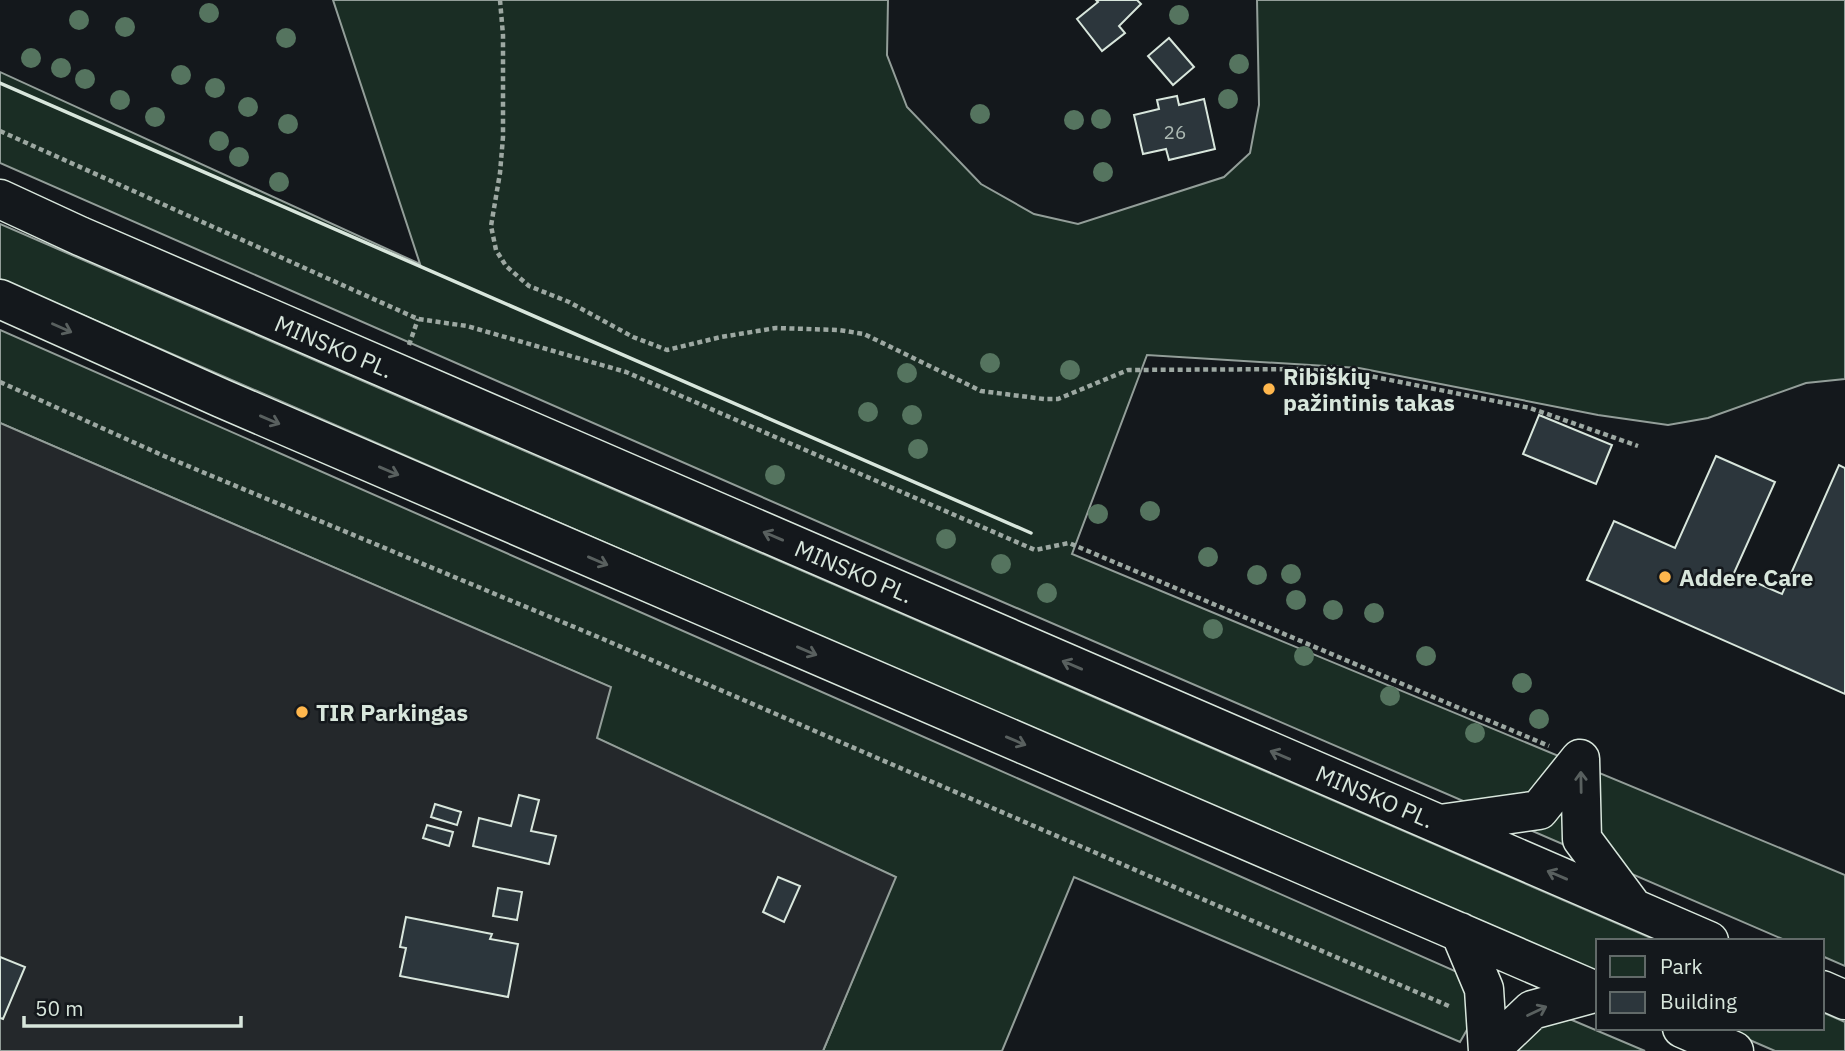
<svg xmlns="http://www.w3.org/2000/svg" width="1845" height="1051" viewBox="0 0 1845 1051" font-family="'IBM Plex Sans',sans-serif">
  <rect width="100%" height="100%" fill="#14181c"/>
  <path fill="#1a2d24" stroke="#939e99" stroke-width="2" d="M333,0H888L887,55L907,107L981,184L1034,214L1078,224L1224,177L1250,153L1259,105L1257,0H1845V379L1806,383L1708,418L1668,425L1598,415L1359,368L1147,355L1072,554L1845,875V966L1822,956V941H1787L901,558L0,163V72L420,264Z
    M0,224L1658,941H1598V975L0,279Z
    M0,330L1455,971L1473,985L1480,1007L1460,1042L1074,877L1002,1051H823L895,877L596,738L610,687L0,423Z
    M1822,1012L1845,1022V1051H1775L1722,1028H1822Z
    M1555,1017L1572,1020L1645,1051H1502Z"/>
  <path fill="#24282b" stroke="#939e99" stroke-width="2" d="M0,423L611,687L597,738L896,877L823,1051H0Z"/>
  <path fill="#2c363c" stroke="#d8e6dc" stroke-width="2" d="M1096,0H1137L1141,4L1119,26L1125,33L1102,51L1077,19L1098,2Z
    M1169,38L1194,67L1173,85L1148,56Z
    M1177,96L1179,105L1204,99L1215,149L1169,160L1166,149L1143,154L1134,115L1159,109L1157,100Z
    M1539,415L1612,445L1596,484L1523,454Z
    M1716,456L1775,482L1734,573L1782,594L1839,465L1845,468V694L1587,580L1614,521L1675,548Z
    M519,795L539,800L531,831L556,836L549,864L473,846L479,818L511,826Z
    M435,804L461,812L457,825L431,817Z
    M427,825L453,832L449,846L423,838Z
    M778,877L800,886L784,922L763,912Z
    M498,888L522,892L517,920L493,916Z
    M406,917L492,934L490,939L518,944L508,997L400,976L406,948L400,947Z
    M0,957L25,967L3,1019L0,1018Z"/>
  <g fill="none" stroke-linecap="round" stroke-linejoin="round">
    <defs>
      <path id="highway" d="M0,199L80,236L1709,941
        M0,299L221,398L1598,992
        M1440,824L1539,810L1580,759L1582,839L1631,905
        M1460,932L1484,989L1488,1051
        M1822,990L1845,1000
        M1682,1028L1734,1051
        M1489,1051L1532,1010L1598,992"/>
    </defs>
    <use href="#highway" stroke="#d8e6dc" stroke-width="41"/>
    <path stroke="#9da8a2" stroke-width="4.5" stroke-dasharray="5 3.5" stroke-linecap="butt" d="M500,0L503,35V137L500,173L491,226L496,250L506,266L529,286L569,302L633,337L667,350L721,337L776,328L839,330L864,334L981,391L1044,399H1058L1128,370L1303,369L1360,374L1530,408L1638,446
      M0,131L418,319L467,326L626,372L1035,550L1069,543L1549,746
      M409,345L418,319
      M0,382L164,456L603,639L1451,1007"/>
    <use href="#highway" stroke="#14181c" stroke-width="38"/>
    <path stroke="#d8e6dc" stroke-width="3.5" d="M0,83L1031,533"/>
  </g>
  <g fill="#55745f">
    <circle cx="209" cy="13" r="10"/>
    <circle cx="1179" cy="15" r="10"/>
    <circle cx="79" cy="20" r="10"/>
    <circle cx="125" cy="27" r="10"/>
    <circle cx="286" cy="38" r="10"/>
    <circle cx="31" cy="58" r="10"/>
    <circle cx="1239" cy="64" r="10"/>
    <circle cx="61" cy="68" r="10"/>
    <circle cx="181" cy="75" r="10"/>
    <circle cx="85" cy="79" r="10"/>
    <circle cx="215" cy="88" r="10"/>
    <circle cx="1228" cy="99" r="10"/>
    <circle cx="120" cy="100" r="10"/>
    <circle cx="248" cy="107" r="10"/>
    <circle cx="980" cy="114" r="10"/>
    <circle cx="155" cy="117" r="10"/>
    <circle cx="1101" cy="119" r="10"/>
    <circle cx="1074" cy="120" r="10"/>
    <circle cx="288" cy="124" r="10"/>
    <circle cx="219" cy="141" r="10"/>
    <circle cx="239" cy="157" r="10"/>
    <circle cx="1103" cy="172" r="10"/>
    <circle cx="279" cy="182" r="10"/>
    <circle cx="990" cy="363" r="10"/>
    <circle cx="1070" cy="370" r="10"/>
    <circle cx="907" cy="373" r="10"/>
    <circle cx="868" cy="412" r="10"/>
    <circle cx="912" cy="415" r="10"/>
    <circle cx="918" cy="449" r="10"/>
    <circle cx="775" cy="475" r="10"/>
    <circle cx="1150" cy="511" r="10"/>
    <circle cx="1098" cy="514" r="10"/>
    <circle cx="946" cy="539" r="10"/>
    <circle cx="1208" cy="557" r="10"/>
    <circle cx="1001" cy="564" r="10"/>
    <circle cx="1291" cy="574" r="10"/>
    <circle cx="1257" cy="575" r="10"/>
    <circle cx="1047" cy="593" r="10"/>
    <circle cx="1296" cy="600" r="10"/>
    <circle cx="1333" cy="610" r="10"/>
    <circle cx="1374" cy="613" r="10"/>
    <circle cx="1213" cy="629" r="10"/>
    <circle cx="1304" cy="656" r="10"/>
    <circle cx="1426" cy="656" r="10"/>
    <circle cx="1522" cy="683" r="10"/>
    <circle cx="1390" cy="696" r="10"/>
    <circle cx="1539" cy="719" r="10"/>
    <circle cx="1475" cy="733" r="10"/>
  </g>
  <defs><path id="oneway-shaft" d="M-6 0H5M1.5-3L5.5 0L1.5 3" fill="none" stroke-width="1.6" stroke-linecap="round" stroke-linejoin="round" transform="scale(1.75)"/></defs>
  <g stroke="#59605f">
    <use href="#oneway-shaft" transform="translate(62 328) rotate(24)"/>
    <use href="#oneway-shaft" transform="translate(270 420) rotate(23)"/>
    <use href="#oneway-shaft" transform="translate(389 471) rotate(23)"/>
    <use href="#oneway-shaft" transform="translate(773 536) rotate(-157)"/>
    <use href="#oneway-shaft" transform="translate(598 561) rotate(23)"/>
    <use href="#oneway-shaft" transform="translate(807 651) rotate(23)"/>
    <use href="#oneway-shaft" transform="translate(1072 665) rotate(-157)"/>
    <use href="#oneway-shaft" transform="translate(1016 741) rotate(23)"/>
    <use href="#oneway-shaft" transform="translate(1280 755) rotate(-157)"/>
    <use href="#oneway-shaft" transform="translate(1581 782) rotate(-91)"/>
    <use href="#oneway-shaft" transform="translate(1557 875) rotate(-157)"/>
    <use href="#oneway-shaft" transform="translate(1537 1011) rotate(-25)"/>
  </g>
  <g fill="#ffb74d" stroke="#14181c" stroke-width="2.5">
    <circle cx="1269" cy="389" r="7"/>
    <circle cx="1665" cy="577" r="7"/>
    <circle cx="302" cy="712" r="7"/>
  </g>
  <g text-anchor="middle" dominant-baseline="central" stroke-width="5" stroke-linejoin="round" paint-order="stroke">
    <g font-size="19" fill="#adbab4">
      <text x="1175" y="132">26</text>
    </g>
    <g font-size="23" fill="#d8e6dc" stroke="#14181c">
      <text transform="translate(334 346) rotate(23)">MINSKO PL.</text>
      <text transform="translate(854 571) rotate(23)">MINSKO PL.</text>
      <text transform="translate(1375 796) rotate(23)">MINSKO PL.</text>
    </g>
    <g font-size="23" font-weight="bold" fill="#d8e6dc" stroke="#14181c" text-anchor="start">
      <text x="1283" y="376">Ribiškių<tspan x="1283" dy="26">pažintinis takas</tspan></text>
      <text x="1679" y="577">Addere Care</text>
      <text x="316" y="712">TIR Parkingas</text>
    </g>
  </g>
  <rect x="1596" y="939" width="228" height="91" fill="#14181c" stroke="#626a69" stroke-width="2"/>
  <rect x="1610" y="956" width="35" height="21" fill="#1a2d24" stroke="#626a69" stroke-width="2"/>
  <text x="1660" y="974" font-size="21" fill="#d8e6dc">Park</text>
  <rect x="1610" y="992" width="35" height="21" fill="#2c363c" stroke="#626a69" stroke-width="2"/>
  <text x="1660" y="1009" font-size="21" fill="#d8e6dc">Building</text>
  <path d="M24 1016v10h217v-10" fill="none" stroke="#d8e6dc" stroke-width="3.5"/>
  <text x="35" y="1016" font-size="21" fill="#d8e6dc" stroke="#14181c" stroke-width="5" paint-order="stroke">50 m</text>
</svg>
